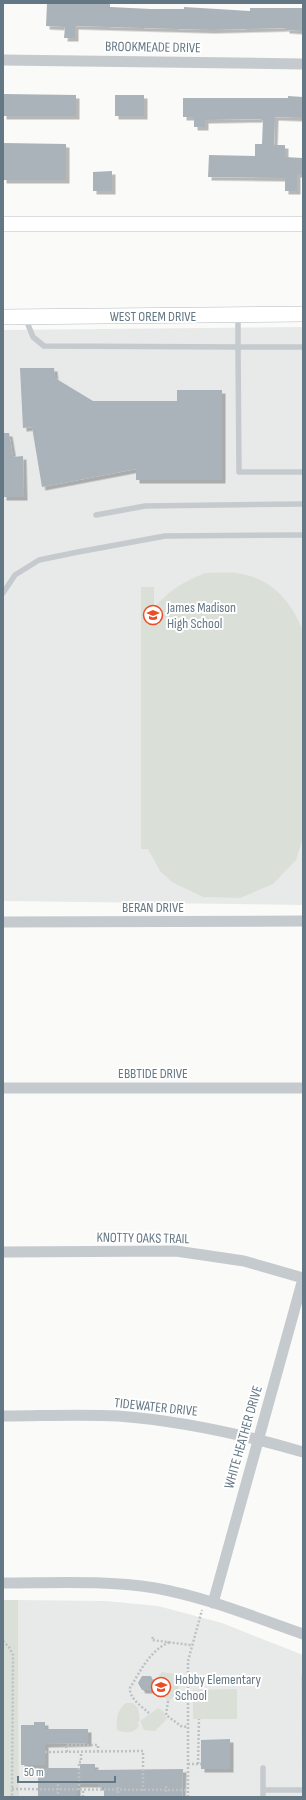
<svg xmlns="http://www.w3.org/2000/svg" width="306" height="1800" viewBox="0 0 306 1800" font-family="'Sofia Sans Condensed',sans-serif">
  <defs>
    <filter id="shadow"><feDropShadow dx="3.5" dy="3.5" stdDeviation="0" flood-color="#0004"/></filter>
  </defs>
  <rect width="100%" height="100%" fill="#fafaf8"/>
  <path fill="#e8e9e9" d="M303,327V905L3,901V330Z
    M18,1600L106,1601L158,1606L222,1623L303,1655V1797H19Z"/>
  <path fill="#dae0d7" d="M205,573C215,573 226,572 236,573C270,577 291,600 303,631V838L296,860L273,884L240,898L203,897L172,882L160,871L148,849H141V587H154V609C168,590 184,582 205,573Z
    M3,1600H18L19,1797H3Z
    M162,1672L176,1674L179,1683L177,1695L168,1701L159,1692V1675Z
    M301,1675H303V1776H302Z
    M237,1689V1719H193V1690Z
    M126,1703H133L138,1708L140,1720L138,1722L139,1726C133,1734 126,1733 117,1730C116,1719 117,1710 126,1703Z
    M158,1708L163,1711L167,1719L155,1731L144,1730L140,1721Z"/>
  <path fill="#aab3ba" filter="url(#shadow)" d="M47,3L110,4V7L151,9H184V7L250,11V8H303V31L286,30V28L212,30L75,26V38H64L65,27L46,26Z
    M3,94L76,95V116H3Z
    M115,95H144V116H115Z
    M288,96L303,97V118L275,117L274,145H285V157L303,158V174H297V191H285V178L208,177L209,155L255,156V144H262L263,119L205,120V127H194V117H183V98H288Z
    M3,143L66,144V180H3Z
    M112,171V191H93V172Z
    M20,368H54L55,378L93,401H177V390H222V480H136V469L42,487L32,427L23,428Z
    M3,433H9L13,457L23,456L24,497H3Z
    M142,1676H151L154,1683L150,1690H142L138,1683Z
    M34,1722H45V1729H88V1743L45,1744V1765H21V1725H34Z
    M230,1739V1769H201V1740Z
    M80,1764H95V1770L183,1769L182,1797H104V1787H98V1784H77V1797H38V1768H80Z"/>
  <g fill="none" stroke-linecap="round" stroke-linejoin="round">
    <defs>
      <path id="secondary" d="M3,224H303
        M3,317L303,314"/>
    </defs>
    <use href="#secondary" stroke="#b5bcc1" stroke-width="16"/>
    <path stroke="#bdc1c3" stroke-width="2.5" stroke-dasharray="2 2" stroke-linecap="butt" d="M153,1637L152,1640L191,1645
      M3,1641L9,1647L13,1655L12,1797
      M168,1701L166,1715L181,1726L188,1727
      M149,1713C141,1706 129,1698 130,1688C141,1670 150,1650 170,1642
      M45,1752L143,1751V1791
      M67,1752L66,1745H98V1751
      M188,1764H201
      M198,1764L199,1719
      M58,1784V1794
      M166,1786V1794
      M12,1789L188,1790
      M79,1790V1762H81V1752
      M118,1793V1787
      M83,1797V1790
      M188,1797V1661L202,1610"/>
    <path stroke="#c5cace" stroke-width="5.5" d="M25,317L33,337L44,346L238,347V316
      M303,347H238L239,472H303
      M96,515L145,506L303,504
      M3,593L15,575L39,560L78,552L165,536L303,535
      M263,1768V1797
      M263,1790H303"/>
    <path stroke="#c5cace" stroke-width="11" d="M3,60L303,64
      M3,922L303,921
      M3,1088H303
      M3,1252L176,1251L244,1261L303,1278
      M3,1416C41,1416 80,1414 118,1416C182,1421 242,1434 303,1452
      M3,1583C53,1583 105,1580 155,1588C206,1597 254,1617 303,1634
      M213,1603L303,1279"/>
    <use href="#secondary" stroke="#fff" stroke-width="15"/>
  </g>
  <defs>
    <symbol id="school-ring" viewBox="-11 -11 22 22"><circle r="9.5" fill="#fff" stroke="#eb4e26" stroke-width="1.5"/><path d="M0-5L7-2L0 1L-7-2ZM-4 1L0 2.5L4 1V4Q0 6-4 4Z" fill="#eb4e26"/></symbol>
  </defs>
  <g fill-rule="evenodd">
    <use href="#school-ring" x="142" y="604" width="22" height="22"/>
    <use href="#school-ring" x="150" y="1676" width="22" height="22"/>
  </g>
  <g text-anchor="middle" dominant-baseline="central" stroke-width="4" stroke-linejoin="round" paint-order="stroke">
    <g font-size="14" fill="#647784" stroke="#fff">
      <text transform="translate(153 47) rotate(1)">BROOKMEADE DRIVE</text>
      <text x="153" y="316">WEST OREM DRIVE</text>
      <text x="153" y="907">BERAN DRIVE</text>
      <text x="153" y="1073">EBBTIDE DRIVE</text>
      <text transform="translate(143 1238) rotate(1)">KNOTTY OAKS TRAIL</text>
      <text transform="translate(156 1407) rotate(6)">TIDEWATER DRIVE</text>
      <text transform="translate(243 1437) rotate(-74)">WHITE HEATHER DRIVE</text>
    </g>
    <g font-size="14" fill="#647784" stroke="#fff" text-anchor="start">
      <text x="167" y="607">James Madison<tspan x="167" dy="16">High School</tspan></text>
      <text x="175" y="1679">Hobby Elementary<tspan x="175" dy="16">School</tspan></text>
    </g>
  </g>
  <rect width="306" height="1800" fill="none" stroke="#647784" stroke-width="8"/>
  <path d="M18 1776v6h97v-6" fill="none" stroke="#647784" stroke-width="2"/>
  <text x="24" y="1776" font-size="12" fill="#647784" stroke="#ffffff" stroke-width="3" paint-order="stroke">50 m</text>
</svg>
